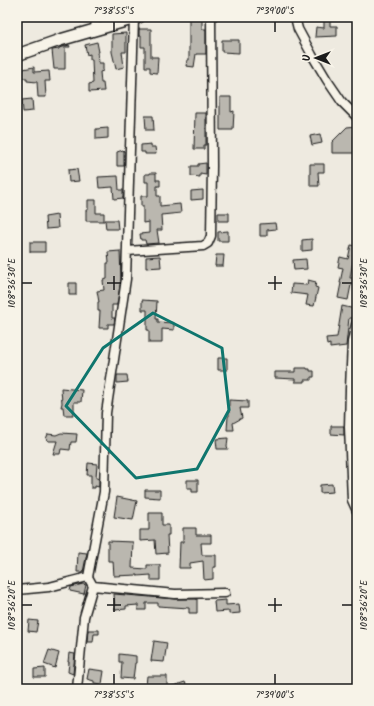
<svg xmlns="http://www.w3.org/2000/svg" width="374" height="706" viewBox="0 0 374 706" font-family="Kalam,sans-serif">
  <rect width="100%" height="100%" fill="#eeeae0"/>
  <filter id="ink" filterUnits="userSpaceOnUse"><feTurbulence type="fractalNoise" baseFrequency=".025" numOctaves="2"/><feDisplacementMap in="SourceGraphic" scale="8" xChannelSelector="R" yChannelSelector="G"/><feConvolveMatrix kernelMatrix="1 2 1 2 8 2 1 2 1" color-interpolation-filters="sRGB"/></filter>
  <g filter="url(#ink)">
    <path fill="#bab7af" stroke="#1c1c1c" d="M189,17H202V29H206V54H196L194,67L186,66L187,60H189Z
      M324,17H330V26H337V36L315,37L316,27L324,28Z
      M139,29H151V57H158L157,73L150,72V67H145V47H141V36H139Z
      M126,33V52H122L124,67L116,69L112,52V34Z
      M222,40H239V53L222,52Z
      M97,42L99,52H98L99,63H103V71L100,72L101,83H103L104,91L89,92V84L93,83L92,60H90V54L87,55L85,45Z
      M69,45L70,47H65V69H54L52,50L59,49V48Z
      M34,67V72L49,71L50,81H45L46,97H38L37,82L27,81V78H22L23,69Z
      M220,97H231V112L234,111L233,130H220Z
      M32,99L33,111L23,112L22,100Z
      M195,113H206V145H204V149H194Z
      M145,116H153L154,130H146Z
      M357,126V136H354V153H332V142L347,127Z
      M108,128V138L96,139V129Z
      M320,134L322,143L312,145L310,136Z
      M151,144V147H155L156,154H145V152H141V145Z
      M123,150L124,151V166H117V152Z
      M206,163V175L200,174V177L191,176V166H198V164Z
      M310,164H324V172H318L319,186H310Z
      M77,169L79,181L69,182L68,170Z
      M150,173H156V180H160V186H157V196H160V206L180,204L181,213L161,215L162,230H157L159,243L146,244L145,240H141L140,234L149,233V222L143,223V206H141V196H148V182H145V174H150Z
      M118,176L119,190H123V198L114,199L113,187L99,188L98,177Z
      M203,190V199L191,200V191Z
      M88,200H96V213H104V221H86V210H88Z
      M218,213H229V221H218Z
      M57,215L58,228L46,229L45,217Z
      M105,220H117L118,229H106Z
      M275,223L276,229L267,230V236H260V224Z
      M228,231V241H218V232Z
      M312,239V250L302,251V240Z
      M30,242H45V252H30Z
      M351,245L357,246V256L354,255L350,278H354L353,285H351L348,300L338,298L341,283H340L343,268L338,267L340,257L348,259Z
      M120,251L121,279L117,305H112V318H115L114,324H108V328H99L100,311H98V302H99L97,291L104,290L103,280L107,279V263H109L108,252Z
      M216,255H224L223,266H215Z
      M160,256L161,267L146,268V257Z
      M306,259L307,269L294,270L293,260Z
      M308,280L316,282L315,287L318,288L314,306L306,305L308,295L291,293L292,284L307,285Z
      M69,283H76V295H69Z
      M142,300L157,301L156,319H158V322L174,323V330L162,329V343H149V330H147V310H142Z
      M342,306L355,309L352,318H349L346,346L330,348V344L327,345L326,338L337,337Z
      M218,358H227V370H218Z
      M295,368H307V369H310V371H314V377H311V380H304V382H295V379L275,378V372H295Z
      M117,375H127L128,382L117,383Z
      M61,388L82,390L81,402H74V413H73V415H64L63,407H61L62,403Z
      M229,400L248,401V408H240L242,418L233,423L234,430H227L228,416H229Z
      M331,426H344V435L331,434Z
      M61,433L77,434L76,442H71L70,450L61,449L60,454H53L57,441H49L46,439L48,434L56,435Z
      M228,438L227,446L228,449H217L216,439Z
      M88,463L97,464L96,478H99V487L95,486V488H91V475H87Z
      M187,480H198V492H192V488H187Z
      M332,484L333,492L320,493V485Z
      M145,490H160V498L145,497Z
      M117,497L137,501L133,520L114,517Z
      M149,513H162V525H169V535H167L168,553L156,554L155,540L140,541V530H149Z
      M183,528H196V535H211V543H201L202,555H216V567H213V579L204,580L203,561L190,563V568H179L180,542H183Z
      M108,541L133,542L132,568L147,569V565H160V580H151V575L137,576V575L114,576L113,561H108Z
      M78,552L87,553L83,572H77Z
      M83,584L86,585L84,594L70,591L71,587Z
      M114,594L175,599H197V613H189V608L158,606V603H146V610H138V605L126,606V609L115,610Z
      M226,600V605L239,604L240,613L229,614V611L215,612L214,601Z
      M29,620L38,621L36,632L28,631Z
      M88,630H99V634H94L93,642H87Z
      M154,641L167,643L164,662L151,661Z
      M49,650L59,653L55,668L44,664Z
      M69,653L75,654L73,674L68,672L69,662H68Z
      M119,654L136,656V663H135L133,679L121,678L122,662H119Z
      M45,668V677H34V669Z
      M89,669L104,671L102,684L94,683V681L87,679Z
      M147,676H167V687L146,686Z
      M185,682L188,689H167V688Z"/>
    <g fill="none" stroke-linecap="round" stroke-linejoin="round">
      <defs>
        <path id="street" d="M295,17L298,29L312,55L327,80L342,102L357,117
          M95,30L96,17
          M127,251L203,246L208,243L211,236L212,166L211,17
          M350,389L352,342L357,320
          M357,390L350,389L349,427L352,500L357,511
          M93,586L175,594L225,593
          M17,590L49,587L88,577
          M77,689L84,617L93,586L88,577L104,492L106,413L126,279L134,18"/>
        <path id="secondary" d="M17,55L60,40L139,17"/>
      </defs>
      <use href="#street" stroke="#1c1c1c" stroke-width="11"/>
      <use href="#secondary" stroke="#1c1c1c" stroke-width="14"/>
      <use href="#street" stroke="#f7f3e8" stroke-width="8"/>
      <use href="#secondary" stroke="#f7f3e8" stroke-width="11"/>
    </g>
  </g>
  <path fill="none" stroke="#0f766e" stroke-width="3" stroke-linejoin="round" d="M153,313L222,348L229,410L197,469L136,478L66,406L103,348Z"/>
  <path fill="none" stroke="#1c1c1c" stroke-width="1.5" d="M114,22V32M275,22V32M114,276V290M275,276V290M22,283H32M107,283H121M268,283H282M342,283H352M114,598V612M275,598V612M22,605H32M107,605H121M268,605H282M342,605H352M114,674V684M275,674V684"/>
  <rect width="374" height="706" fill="none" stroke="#f7f3e8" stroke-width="44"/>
  <g transform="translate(316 58) rotate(270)" stroke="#f7f3e8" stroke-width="3" paint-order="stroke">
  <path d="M0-3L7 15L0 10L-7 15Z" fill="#1c1c1c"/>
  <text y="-6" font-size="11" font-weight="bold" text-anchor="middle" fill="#1c1c1c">U</text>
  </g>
  <rect x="22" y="22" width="330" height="662" fill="none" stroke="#1c1c1c" stroke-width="1.5"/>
  <g font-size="10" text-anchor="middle" fill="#1c1c1c">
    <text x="114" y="14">7°38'55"S</text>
    <text x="275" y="14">7°39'00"S</text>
    <text transform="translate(363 283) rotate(-90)" y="4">108°36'30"E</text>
    <text transform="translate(11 283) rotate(-90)" y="4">108°36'30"E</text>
    <text transform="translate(363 605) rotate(-90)" y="4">108°36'20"E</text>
    <text transform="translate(11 605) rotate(-90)" y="4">108°36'20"E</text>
    <text x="114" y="698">7°38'55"S</text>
    <text x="275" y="698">7°39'00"S</text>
  </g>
</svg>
